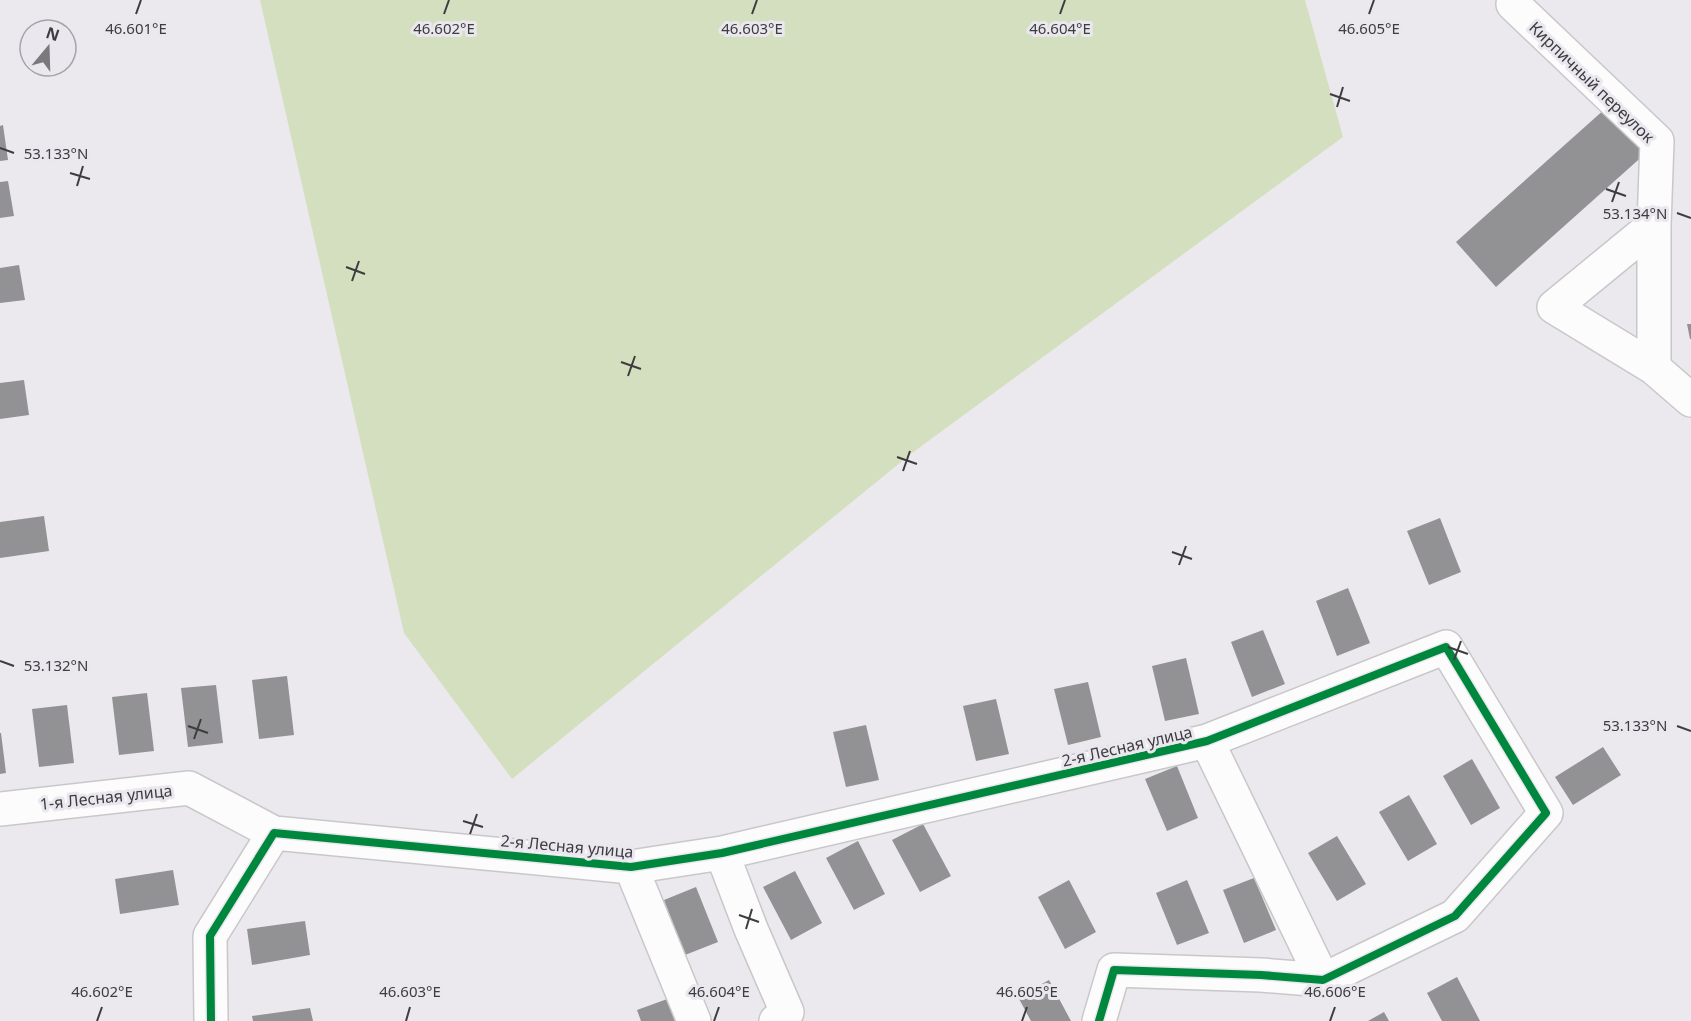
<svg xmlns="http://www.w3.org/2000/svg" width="1691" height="1021" viewBox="0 0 1691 1021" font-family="'Noto Sans',sans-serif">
  <rect width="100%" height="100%" fill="#ebe9ed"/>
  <path fill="#d4dfc0" d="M260,0H1305L1343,137L912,453L512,779L404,633Z"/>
  <path fill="#929194" d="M1606,108L1646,153L1496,287L1456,242Z
    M3,125L8,160L0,161V126Z
    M8,181L14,216L0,218V182Z
    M19,265L25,300L0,303V268Z
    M1687,324H1691V339H1690Z
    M24,380L29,415L0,419V383Z
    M44,516L49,551L0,558V522Z
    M1440,518L1461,572L1429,585L1407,531Z
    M1348,588L1370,643L1337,656L1316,601Z
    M1263,630L1285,684L1252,697L1231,642Z
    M1186,658L1199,714L1165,721L1152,666Z
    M287,676L294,735L259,739L252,680Z
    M1088,682L1101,737L1068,745L1054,689Z
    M216,685L223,743L188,747L181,688Z
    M147,693L154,751L119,755L112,697Z
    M996,699L1009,754L976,761L963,706Z
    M67,705L74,763L39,767L32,709Z
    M866,725L879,780L846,787L833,732Z
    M0,733H1L6,773L0,774Z
    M1603,747L1621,775L1573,805L1555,777Z
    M1472,759L1500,808L1471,825L1443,776Z
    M1177,766L1198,818L1167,831L1145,779Z
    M1409,795L1437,844L1408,861L1379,812Z
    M923,824L951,876L920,892L892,840Z
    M1337,836L1366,884L1337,901L1308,853Z
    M858,841L885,894L854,910L826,858Z
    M173,870L179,905L120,914L115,879Z
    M795,871L822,923L791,940L763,887Z
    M1254,878L1276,930L1244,943L1223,890Z
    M1069,880L1096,932L1065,949L1038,897Z
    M1187,880L1209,933L1177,945L1156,893Z
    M696,887L718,942L685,955L664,900Z
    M305,921L310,955L252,965L247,929Z
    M1457,977L1480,1021H1442L1427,993Z
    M1049,980L1071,1021H1031L1018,997Z
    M670,998L678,1021H641L637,1010Z
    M310,1008L313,1021H253L252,1016Z
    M1384,1012L1389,1021H1368Z"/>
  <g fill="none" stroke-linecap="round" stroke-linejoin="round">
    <defs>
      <path id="minor" d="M1513,4L1657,141L1654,225V368L1691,400
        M1654,368L1554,307L1654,225
        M1207,741L1323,980
        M0,809L189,788L274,833
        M722,853L751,929L787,1012L776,1021
        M631,867L694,1021
        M211,1021L210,936L274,833L631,867L722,853L1207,741L1446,647L1546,813L1455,916L1323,980L1261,975L1114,970L1099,1021"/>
    </defs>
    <use href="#minor" stroke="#c8c7ca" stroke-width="36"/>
    <use href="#minor" stroke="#fcfcfc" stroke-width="33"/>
    <defs>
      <path id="cycleway" d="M211,1021L210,936L274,833L631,867L722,853L1207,741L1446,647L1546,813L1455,916L1323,980L1261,975L1114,970L1099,1021"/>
    </defs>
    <use href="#cycleway" stroke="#eae7ef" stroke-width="11"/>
    <use href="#cycleway" stroke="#00873e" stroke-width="8"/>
  </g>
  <path fill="none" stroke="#3d3c3f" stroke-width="2" d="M136,14L141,0M444,14L449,0M752,14L757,0M1060,14L1065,0M1369,14L1374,0M1330,94L1350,101M1337,107L1343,87M0,148L14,153M70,173L90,179M77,186L83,166M1606,189L1626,196M1612,202L1619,182M1677,213L1691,218M346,267L365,274M352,281L359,261M621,362L641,369M628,376L635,356M897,457L917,464M903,471L910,451M1172,552L1192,559M1179,565L1186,546M1448,647L1468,654M1454,660L1461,641M0,661L14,666M188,726L208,733M1677,726L1691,731M194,739L201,719M463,821L483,827M470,834L477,814M739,915L759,922M746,929L752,909M97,1021L102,1007M406,1021L410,1007M714,1021L719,1007M1022,1021L1027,1007M1330,1021L1335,1007"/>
  <g text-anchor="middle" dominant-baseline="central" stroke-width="6" stroke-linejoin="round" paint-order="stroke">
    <g font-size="16" fill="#3d3c3f" stroke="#eae7ef">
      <text transform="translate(1592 82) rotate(44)">Кирпичный переулок</text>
      <text transform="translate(1127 746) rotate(-13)">2-я Лесная улица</text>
      <text transform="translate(106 797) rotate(-6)">1-я Лесная улица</text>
      <text transform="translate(567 846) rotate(5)">2-я Лесная улица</text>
    </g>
  </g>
  <g font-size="15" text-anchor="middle" fill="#3d3c3f" stroke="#eae7ef" stroke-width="6" stroke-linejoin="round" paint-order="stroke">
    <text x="136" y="34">46.601°E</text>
    <text x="444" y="34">46.602°E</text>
    <text x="752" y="34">46.603°E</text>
    <text x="1060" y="34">46.604°E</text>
    <text x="1369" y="34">46.605°E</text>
    <text x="56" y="159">53.133°N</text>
    <text x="1635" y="219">53.134°N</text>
    <text x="56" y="671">53.132°N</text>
    <text x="1635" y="731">53.133°N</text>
    <text x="102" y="997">46.602°E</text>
    <text x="410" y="997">46.603°E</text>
    <text x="719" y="997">46.604°E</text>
    <text x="1027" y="997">46.605°E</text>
    <text x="1335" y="997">46.606°E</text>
  </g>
  <g transform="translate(48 48) rotate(19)"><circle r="28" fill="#eae7ef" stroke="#a5a3a9" stroke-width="1.5"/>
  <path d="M0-4.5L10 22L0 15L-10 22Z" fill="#7a797c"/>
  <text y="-9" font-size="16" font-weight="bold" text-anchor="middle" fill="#3d3c3f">N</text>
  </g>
</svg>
